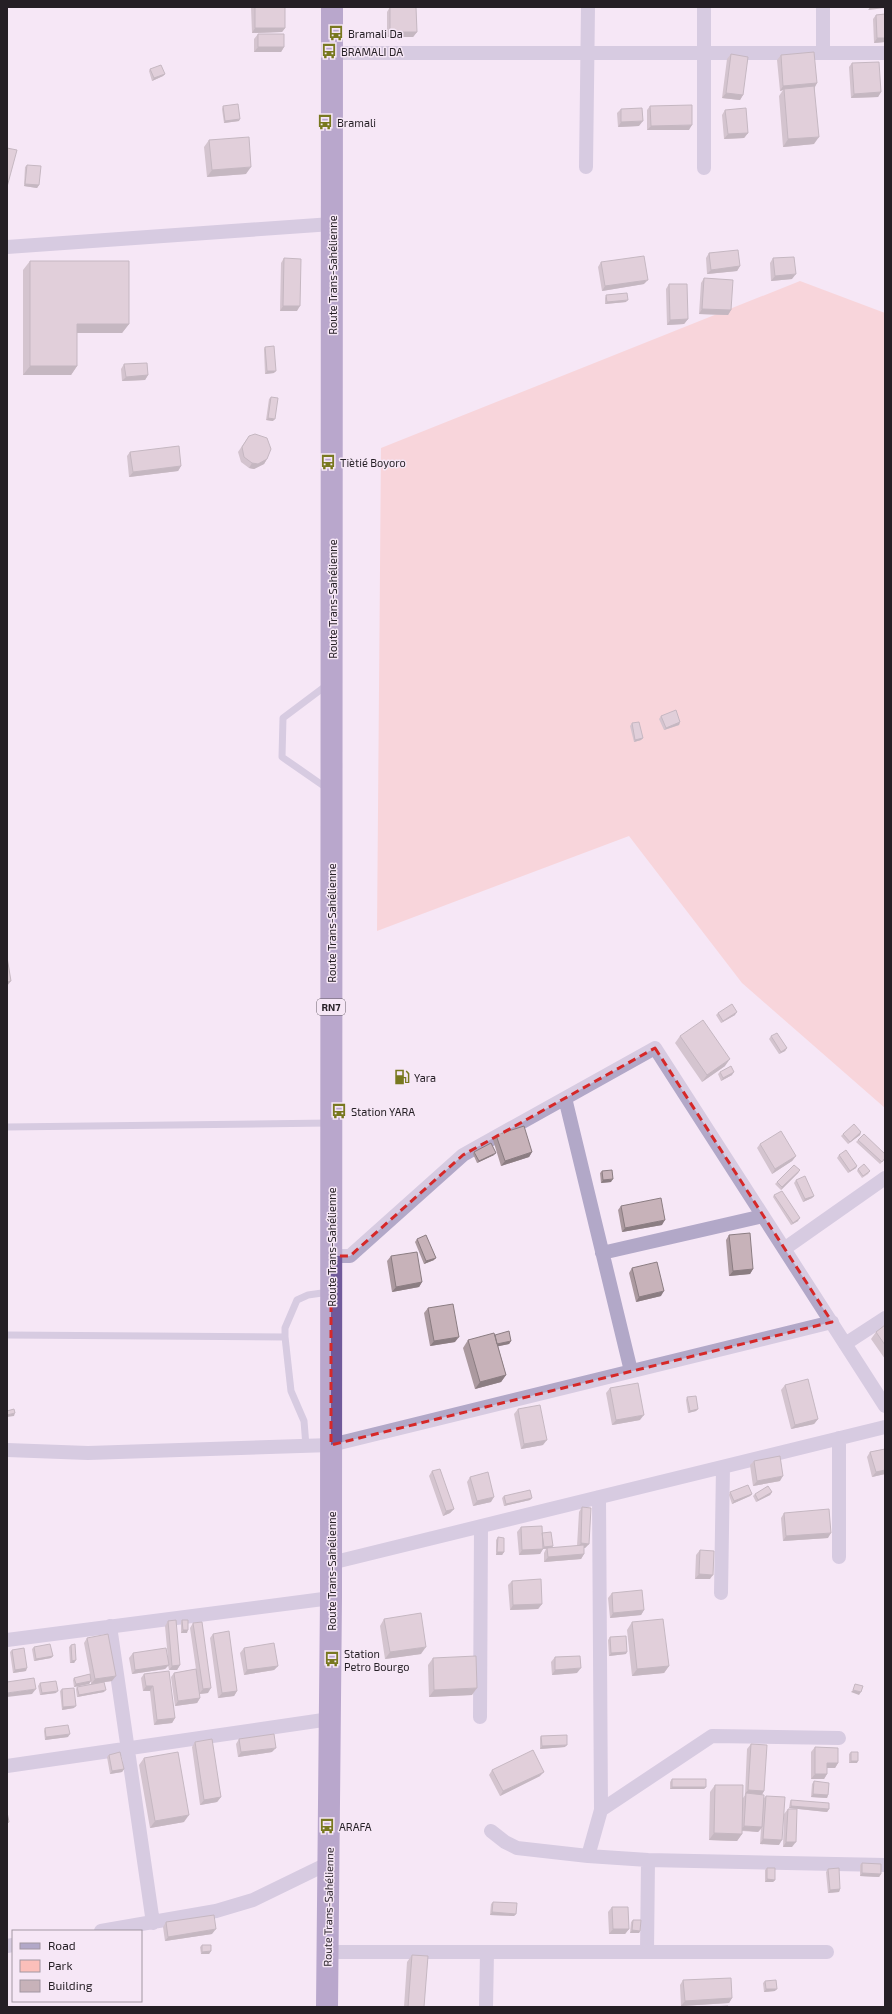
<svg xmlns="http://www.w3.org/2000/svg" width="892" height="2014" viewBox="0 0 892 2014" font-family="'Exo 2',sans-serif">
  <rect width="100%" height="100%" fill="#f6e7f6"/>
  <path fill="#fbbfba" d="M800,281L885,313V1108L742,983L629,836L377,931L381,448Z"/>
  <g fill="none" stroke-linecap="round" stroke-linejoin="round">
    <path stroke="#b2a8c8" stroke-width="7" d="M327,685L283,718L282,757L328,789
      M7,1127L329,1123
      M7,1335L285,1337V1328L297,1300L308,1295L329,1292
      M285,1337L291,1391L304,1421L306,1446"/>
    <path stroke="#b2a8c8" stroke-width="14" d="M704,7V168
      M332,53H885
      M823,53V7
      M586,167L588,7
      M7,247L332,224
      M565,1098L631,1371
      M784,1249L885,1178
      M602,1253L763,1216
      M331,1256H350L463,1155L655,1048L885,1406
      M845,1344L885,1318
      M7,1450L88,1453L331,1445L832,1322
      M599,1497L601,1810
      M839,1557V1438
      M331,1563L885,1427
      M721,1593L723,1467
      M110,1626L153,1923
      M7,1640L331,1598
      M480,1717L481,1526
      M7,1766L330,1719
      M491,1831L505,1842L517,1848L588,1856L648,1860L885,1865
      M588,1856L601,1810L712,1736L839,1738
      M101,1931L216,1911L253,1900L329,1863
      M7,1946L13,1945
      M328,1952H827
      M647,1952L648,1860
      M486,2007L487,1952"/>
    <path stroke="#70599a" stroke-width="22" d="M327,2007L331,1598L332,7"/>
  </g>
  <path fill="#ab999f" d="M251,7H285V28L282,32L252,33Z
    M390,7L417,32L413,37H387V12Z
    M885,14V42L874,43L873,19L876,15Z
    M258,34L284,47L281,52H254V39Z
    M731,54L743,95L740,100L722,98L727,59Z
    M781,55L817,83L815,87L814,144L783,147L779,96L783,90L780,91L777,60Z
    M852,63L881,92L878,97L851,98L849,67Z
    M150,69L165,74L163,76L152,81L149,71Z
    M223,106L239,121L224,123L222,109Z
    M650,106L689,130H647V110Z
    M621,109L639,126L618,127L617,113Z
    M725,110L748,133L744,138L724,139L722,115Z
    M209,140L246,174L207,177L204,147Z
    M27,165L39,185L37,188L24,186L25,167Z
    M709,253L740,266L737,271L707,274L706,258Z
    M284,258L297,311H280L281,263Z
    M773,258L792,279L771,281L770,263Z
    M30,261L129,324L122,333H77V366L71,375H23V270Z
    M601,262L644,284L602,291L598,267Z
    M704,278L731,310L728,315L699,314L701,283Z
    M669,284L688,319L684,324L667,325L666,289Z
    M606,295L626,302L605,304V298Z
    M265,347L274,373L265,374L264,349Z
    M124,364L148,375L145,380L122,381L121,369Z
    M271,397L273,421L266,420L269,399Z
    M249,436L267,459L264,464L254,469L249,468L241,462L238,452Z
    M130,452L181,466L178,471L129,477L127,456Z
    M661,716L680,722L679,725L664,730L659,719Z
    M632,723L643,738L641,740L634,742L630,726Z
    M718,1013L735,1015L721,1023L716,1015Z
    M680,1036L725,1066L702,1082L675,1043Z
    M771,1036L787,1048L785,1051L779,1054L769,1039Z
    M720,1072L732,1075L721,1081L718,1074Z
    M861,1132L860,1135L848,1144L841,1136L843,1134Z
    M496,1135L532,1152L529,1157L501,1166L493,1140Z
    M858,1140L885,1154V1159L880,1164L856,1142Z
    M760,1144L796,1156L792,1161L772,1174L757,1148Z
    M474,1152L494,1155L477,1163L473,1154Z
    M839,1155L857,1166L856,1168L848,1173L837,1158Z
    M858,1169L870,1171L868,1174L862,1178L857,1171Z
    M800,1170L798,1173L781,1190L775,1184L777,1182Z
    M602,1171L611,1182L601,1183L600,1173Z
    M796,1180L814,1196L812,1198L803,1202L794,1183Z
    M774,1195L798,1221L791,1225L773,1197Z
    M621,1206L662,1225L622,1232L618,1210Z
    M729,1235L753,1269L750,1274L729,1276L726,1240Z
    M417,1239L434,1260L424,1264L415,1242Z
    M391,1256L422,1282L419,1287L392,1292L387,1261Z
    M632,1268L661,1296L636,1302L629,1273Z
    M428,1308L455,1342L430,1346L424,1313Z
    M885,1325V1359L871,1339L876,1332Z
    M495,1335L511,1341L509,1344L498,1346L506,1375L501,1382L475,1389L463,1348L468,1340Z
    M785,1385L818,1419L814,1424L791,1429L781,1390Z
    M610,1388L640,1420L612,1425L606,1393Z
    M687,1397L698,1409L696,1411L688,1413L686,1400Z
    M518,1409L543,1445L521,1449L514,1414Z
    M885,1449V1474L872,1477L867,1457L870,1452Z
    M754,1461L780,1481L753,1486L750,1465Z
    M432,1471L454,1509L450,1513L443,1516L429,1476Z
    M470,1477L491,1502L473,1506L467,1482Z
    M730,1492L752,1494L750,1496L732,1504L729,1495Z
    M772,1492L770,1495L756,1502L753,1496L755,1494Z
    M504,1496L532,1498L530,1500L504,1506L502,1498Z
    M582,1507L589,1544L585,1548H584V1554L581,1559L544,1562V1553L546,1549H543L540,1554L519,1555L517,1532L521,1527L542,1533L553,1546L551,1548L577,1546L579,1512Z
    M784,1513L828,1538L783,1541L781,1518Z
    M498,1537L504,1552L502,1555H496V1540Z
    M700,1550L710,1579H695L696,1555Z
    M512,1581L542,1604L538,1609L510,1610L508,1585Z
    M612,1593L644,1610L641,1615L610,1618L608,1598Z
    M384,1619L421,1654L385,1659L380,1626Z
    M182,1620L187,1633H181V1622Z
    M168,1621L180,1665L177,1670H169L168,1665L165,1669L132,1674L129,1658L133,1653L168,1659L165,1626Z
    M632,1622L669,1666L664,1673L632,1676L627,1630Z
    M193,1623L208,1693L199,1694L200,1698L197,1703L175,1706L171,1677L174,1673L196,1669L190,1628Z
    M213,1634L237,1691L234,1696L218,1698L210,1638Z
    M610,1637L626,1654L609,1656L608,1640Z
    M87,1638L112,1681L104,1682V1692L77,1697L76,1689L77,1687L91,1684V1681L89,1684L74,1687L73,1680L74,1678L90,1674L84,1643Z
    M71,1645L76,1660L74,1663H70L69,1647Z
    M34,1647L53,1656L51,1658L34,1661L32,1649Z
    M244,1648L278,1666L274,1670L244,1675L240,1653Z
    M12,1650L26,1671L13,1673L10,1652Z
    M555,1657L577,1673L552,1675L551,1662Z
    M433,1658L472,1695L429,1697L428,1665Z
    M144,1674L175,1718L172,1723L154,1725L150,1691H143L141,1678Z
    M40,1683L56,1693L40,1695L38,1686Z
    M62,1689L74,1708L62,1710L60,1691Z
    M45,1728L68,1737L45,1740L44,1731Z
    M541,1736L565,1747L540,1749V1738Z
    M239,1739L272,1752L238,1757L236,1744Z
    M195,1742L221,1797L217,1802L200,1805L192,1747Z
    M751,1744L764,1791L762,1795L764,1798L766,1796L779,1845L760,1844L761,1829L758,1832L742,1831V1834L737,1841L709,1840L710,1792L715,1785L743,1798L745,1795L747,1749Z
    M815,1747L838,1763L835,1768H827V1774L824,1779H811V1752Z
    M851,1752L857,1763H849V1754Z
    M109,1755L124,1769L122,1772L110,1774L107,1757Z
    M144,1758L184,1822L150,1828L139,1765Z
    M492,1770L540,1776L500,1796L489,1775Z
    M672,1779L706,1787L704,1789H670V1782Z
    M814,1781L828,1795L827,1798L811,1797L812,1784Z
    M791,1800L829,1809L827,1812L789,1808L790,1802Z
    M788,1809L792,1847H783L784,1814Z
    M862,1863L881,1874L879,1877L860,1876V1865Z
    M767,1868L775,1880L773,1882H765V1870Z
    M828,1869L840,1889L839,1892L828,1893L826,1872Z
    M493,1902L516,1914L514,1916L490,1915L491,1904Z
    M612,1907L629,1929L625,1934H609L608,1912Z
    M633,1920L640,1931L639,1933H630L631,1922Z
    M166,1922L212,1934L165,1941L163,1927Z
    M202,1945L211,1951L209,1954H201L200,1947Z
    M412,1955L424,2007H404L407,1962Z
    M683,1980L732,1998L729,2003L681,2006L680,1985Z
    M765,1981L775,1991L764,1992L763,1983Z"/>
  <path fill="#8b7d82" d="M870,7H885V8L868,10Z
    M255,28H285L282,32L252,33Z
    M390,32H417L413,37H387Z
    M877,38H885V42L874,43Z
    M258,47H284L281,52H254Z
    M165,74L163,76L152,81L154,78Z
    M817,83L814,88L784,89L783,90L780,91L783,86Z
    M881,92L878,97L851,98L854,94Z
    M726,93L743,95L740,100L722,98Z
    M240,119L239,121L224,123L225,121Z
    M643,121L639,126L618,127L621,122Z
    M692,125L689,130H647L651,126Z
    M748,133L744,138L724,139L728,134Z
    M819,137L814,144L783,147L788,139Z
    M251,167L246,174L207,177L212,170Z
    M25,184L39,185L37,188L24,186Z
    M740,266L737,271L707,274L711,270Z
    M796,274L792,279L771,281L775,276Z
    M648,280L644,284L602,291L605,286Z
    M628,300L626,302L605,304L607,302Z
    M283,306H300L297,311H280Z
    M702,309L731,310L728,315L699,314Z
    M688,319L684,324L667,325L670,320Z
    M77,324H129L122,333H71Z
    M30,366H77L71,375H23Z
    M267,371H276L274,373L265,374Z
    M148,375L145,380L122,381L126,377Z
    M268,418L275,419L273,421L266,420Z
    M267,459L264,464L254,469L249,468L252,463Z
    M181,466L178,471L129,477L133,472Z
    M680,722L679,725L664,730L666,728Z
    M643,738L641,740L634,742L635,740Z
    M11,981L7,986V982Z
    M737,1012L735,1015L721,1023L723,1021Z
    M787,1048L785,1051L779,1054L781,1052Z
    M730,1059L725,1066L702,1082L707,1075Z
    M734,1072L732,1075L721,1081L723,1078Z
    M861,1132L860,1135L848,1144L850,1142Z
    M532,1152L529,1157L501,1166L505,1161Z
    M496,1153L494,1155L477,1163L479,1161Z
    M796,1156L792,1161L772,1174L775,1169Z
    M857,1166L856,1168L848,1173L850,1171Z
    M800,1170L798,1173L781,1190L782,1187Z
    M613,1179L611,1182L601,1183L603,1180Z
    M814,1196L812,1198L803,1202L805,1199Z
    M800,1218L798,1221L791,1225L793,1223Z
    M665,1220L662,1225L622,1232L625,1228Z
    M436,1258L434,1260L424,1264L426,1261Z
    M753,1269L750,1274L729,1276L733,1271Z
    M422,1282L419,1287L392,1292L396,1287Z
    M664,1291L661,1296L636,1302L639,1297Z
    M459,1337L455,1342L430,1346L434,1341Z
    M511,1341L509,1344L495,1347L497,1344Z
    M506,1375L501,1382L475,1389L480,1382Z
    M698,1409L696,1411L688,1413L690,1411Z
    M15,1413L14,1416L7,1417V1415Z
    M644,1415L640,1420L612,1425L616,1420Z
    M818,1419L814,1424L791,1429L795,1425Z
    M547,1440L543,1445L521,1449L524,1444Z
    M885,1470V1474L872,1477L876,1472Z
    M783,1476L780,1481L753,1486L757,1481Z
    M772,1492L770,1495L756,1502L758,1500Z
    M752,1494L750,1496L732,1504L734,1501Z
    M494,1497L491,1502L473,1506L477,1501Z
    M532,1498L530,1500L504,1506L506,1504Z
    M454,1509L450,1513L443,1516L446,1511Z
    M831,1533L828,1538L783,1541L786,1536Z
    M581,1543L589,1544L585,1548H577Z
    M553,1546L551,1548L542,1549L544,1547Z
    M543,1549L540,1554L519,1555L522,1550Z
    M497,1552H504L502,1555H496Z
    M584,1554L581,1559L544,1562L548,1557Z
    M699,1574L713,1575L710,1579H695Z
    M542,1604L538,1609L510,1610L513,1605Z
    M644,1610L641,1615L610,1618L613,1613Z
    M183,1630H188L187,1633H181Z
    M426,1647L421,1654L385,1659L390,1652Z
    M627,1652L626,1654L609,1656L611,1653Z
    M53,1656L51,1658L34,1661L36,1659Z
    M76,1660L74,1663H70L72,1661Z
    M169,1665L165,1669L132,1674L135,1670Z
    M180,1665L177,1670H169L172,1666Z
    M278,1666L274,1670L244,1675L247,1670Z
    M669,1666L664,1673L632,1676L637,1669Z
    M27,1668L26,1671L13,1673L15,1670Z
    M581,1668L577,1673L552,1675L555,1670Z
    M116,1676L112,1681L91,1684L95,1679Z
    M91,1681L89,1684L74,1687L76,1684Z
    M146,1686H153L150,1691H143Z
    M211,1688L208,1693L199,1694L203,1689Z
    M477,1688L472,1695L429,1697L434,1690Z
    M36,1689L32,1694L7,1697V1693Z
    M106,1690L104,1692L77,1697L79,1695Z
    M853,1690L861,1692L859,1695L851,1692Z
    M58,1691L56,1693L40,1695L42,1693Z
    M237,1691L234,1696L218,1698L222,1693Z
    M200,1698L197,1703L175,1706L178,1701Z
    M76,1706L74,1708L62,1710L63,1707Z
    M175,1718L172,1723L154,1725L157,1720Z
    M70,1734L68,1737L45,1740L46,1737Z
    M567,1745L565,1747L540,1749L542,1746Z
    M276,1748L272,1752L238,1757L241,1752Z
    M851,1761H858L857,1763H849Z
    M827,1763H838L835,1768H824Z
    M124,1769L122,1772L110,1774L112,1771Z
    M544,1772L540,1776L500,1796L503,1791Z
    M815,1774H827L824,1779H811Z
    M672,1787H706L704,1789H670Z
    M748,1790L764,1791L761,1796L746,1793L744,1795Z
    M813,1794L828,1795L827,1798L811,1797Z
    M221,1797L217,1802L200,1805L204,1800Z
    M791,1806L829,1809L827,1812L789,1808Z
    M189,1815L184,1822L150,1828L155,1821Z
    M744,1826L762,1827L758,1832L740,1830Z
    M714,1833L742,1834L737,1841L709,1840Z
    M763,1839L782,1840L779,1845L760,1844Z
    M786,1842H796L792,1847H783Z
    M862,1873L881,1874L879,1877L860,1876Z
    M767,1879L775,1880L773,1882H765Z
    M840,1889L839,1892L828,1893L830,1890Z
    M492,1912L516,1914L514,1916L490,1915Z
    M216,1929L212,1934L165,1941L168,1937Z
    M613,1929H629L625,1934H609Z
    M632,1930L640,1931L639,1933H630Z
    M211,1951L209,1954H201L202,1952Z
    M766,1989H777L775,1991L764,1992Z
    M732,1998L729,2003L681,2006L685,2001Z"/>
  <path fill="#c7b2b9" stroke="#8b7d82" d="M255,7H285V28H255Z
    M390,7H416L417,32H390Z
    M885,14V38H877L876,15Z
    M258,34H284V47H258Z
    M814,52L817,83L783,86L781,55Z
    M731,54L748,57L743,95L726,93Z
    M879,62L881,92L854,94L852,63Z
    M161,65L165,74L154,78L150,69Z
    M814,86L819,137L788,139L784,89Z
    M238,104L240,119L225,121L223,106Z
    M692,105V125L651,126L650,106Z
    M642,108L643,121L621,122V109Z
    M746,108L748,133L728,134L725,110Z
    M249,137L251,167L212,170L209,140Z
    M7,148L17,150L7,187Z
    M27,165L41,166L39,185L25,184Z
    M738,250L740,266L711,270L709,253Z
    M644,256L648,280L605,286L601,262Z
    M794,257L796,274L775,276L773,258Z
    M284,258L301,259L300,306H283Z
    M30,261H129V324H77V366H30Z
    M704,278L733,280L731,310L702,309Z
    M669,284H687L688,319L670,320Z
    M627,293L628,300L607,302L606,295Z
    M274,346L276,371H267L265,347Z
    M147,363L148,375L126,377L124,364Z
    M271,397L278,398L275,419L268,418Z
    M255,434L267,438L271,449L267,459L258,464L252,463L244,457L242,447L249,436Z
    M179,446L181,466L133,472L130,452Z
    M676,710L680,722L666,728L661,716Z
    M639,722L643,738L635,740L632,723Z
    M7,957L11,981L7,982Z
    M732,1004L737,1012L723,1021L718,1013Z
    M703,1020L730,1059L707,1075L680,1036Z
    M777,1033L787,1048L781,1052L771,1036Z
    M731,1066L734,1072L723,1078L720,1072Z
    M854,1124L861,1132L850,1142L843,1134Z
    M524,1126L532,1152L505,1161L496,1135Z
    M781,1131L796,1156L775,1169L760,1144Z
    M864,1134L885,1154V1158L882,1162L858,1140Z
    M491,1143L496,1153L479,1161L474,1152Z
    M846,1150L857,1166L850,1171L839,1155Z
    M864,1164L870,1171L863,1176L858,1169Z
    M794,1165L800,1170L782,1187L777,1182Z
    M612,1170L613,1179L603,1180L602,1171Z
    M805,1176L814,1196L805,1199L796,1180Z
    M782,1191L800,1218L793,1223L774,1195Z
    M661,1198L665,1220L625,1228L621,1206Z
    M750,1233L753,1269L733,1271L729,1235Z
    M426,1235L436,1258L426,1261L417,1239Z
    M417,1252L422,1282L396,1287L391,1256Z
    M657,1262L664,1291L639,1297L632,1268Z
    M453,1304L459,1337L434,1341L428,1308Z
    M885,1325V1345L876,1332Z
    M509,1331L511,1341L497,1344L495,1335Z
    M494,1333L506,1375L480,1382L468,1340Z
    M808,1379L818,1419L795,1425L785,1385Z
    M638,1383L644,1415L616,1420L610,1388Z
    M696,1396L698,1409L690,1411L687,1397Z
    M540,1405L547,1440L524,1444L518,1409Z
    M14,1409L15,1413L7,1415V1411Z
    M885,1449V1470L876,1472L870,1452Z
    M780,1456L783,1476L757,1481L754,1461Z
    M440,1469L454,1509L446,1511L432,1471Z
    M488,1472L494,1497L477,1501L470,1477Z
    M748,1485L752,1494L734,1501L730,1492Z
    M768,1486L772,1492L758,1500L755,1494Z
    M530,1490L532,1498L506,1504L504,1496Z
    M582,1507L591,1508L589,1544L581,1543Z
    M829,1509L831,1533L786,1536L784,1513Z
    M542,1526L543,1549L522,1550L521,1527Z
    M551,1532L553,1546L544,1547L542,1533Z
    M498,1537L504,1538V1552H497Z
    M584,1545V1554L548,1557L547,1548Z
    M700,1550L714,1551L713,1575L699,1574Z
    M541,1579L542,1604L513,1605L512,1581Z
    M642,1590L644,1610L613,1613L612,1593Z
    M421,1613L426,1647L390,1652L384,1619Z
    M663,1619L669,1666L637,1669L632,1622Z
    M176,1620L180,1665L172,1666L168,1621Z
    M182,1620H188V1630H183Z
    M202,1622L211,1688L203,1689L193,1623Z
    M229,1631L237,1691L222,1693L213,1634Z
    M108,1634L116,1676L95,1679L87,1638Z
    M626,1636L627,1652L611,1653L610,1637Z
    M274,1643L278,1666L247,1670L244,1648Z
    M50,1644L53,1656L36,1659L34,1647Z
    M75,1644L76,1660L72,1661L71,1645Z
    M24,1648L27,1668L15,1670L12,1650Z
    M166,1648L169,1665L135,1670L133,1653Z
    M476,1656L477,1688L434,1690L433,1658Z
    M580,1656L581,1668L555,1670V1657Z
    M196,1669L200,1698L178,1701L174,1673Z
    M169,1671L175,1718L157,1720L153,1686H146L144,1674Z
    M90,1674L91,1681L76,1684L74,1678Z
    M34,1678L36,1689L7,1693V1682Z
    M56,1681L58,1691L42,1693L40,1683Z
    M104,1682L106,1690L79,1695L77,1687Z
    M855,1684L863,1686L861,1692L853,1690Z
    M74,1688L76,1706L63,1707L62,1689Z
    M68,1725L70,1734L46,1737L45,1728Z
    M274,1734L276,1748L241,1752L239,1739Z
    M567,1735V1745L542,1746L541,1736Z
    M212,1739L221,1797L204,1800L195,1742Z
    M751,1744L767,1745L764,1791L748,1790Z
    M815,1747L838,1748V1763H827V1774H815Z
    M533,1750L544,1772L503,1791L492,1770Z
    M120,1752L124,1769L112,1771L109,1755Z
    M178,1752L189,1815L155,1821L144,1758Z
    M851,1752H858V1761H851Z
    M672,1779H706V1787H672Z
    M814,1781L829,1783L828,1795L813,1794Z
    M715,1785H743L742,1834L714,1833Z
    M746,1793L764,1795L762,1827L744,1826Z
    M766,1796L785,1797L782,1840L763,1839Z
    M791,1800L829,1803V1809L791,1806Z
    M788,1809H797L796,1842H786Z
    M7,1812L9,1822L7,1823Z
    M862,1863L881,1864V1874L862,1873Z
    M767,1868H775V1880L767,1879Z
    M839,1868L840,1889L830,1890L828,1869Z
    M493,1902L517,1903L516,1914L492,1912Z
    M612,1907H628L629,1929H613Z
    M214,1915L216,1929L168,1937L166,1922Z
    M633,1920H641L640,1931L632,1930Z
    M202,1945H211V1951L202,1952Z
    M412,1955L428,1956L424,2007H408Z
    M731,1978L732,1998L685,2001L683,1980Z
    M776,1980L777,1989H766L765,1981Z
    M728,2006V2007H711Z"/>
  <path d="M0 0H892V2014H0ZM655,1048L832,1322L331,1445V1256H350L463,1155Z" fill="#f6e7f6" fill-opacity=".55" fill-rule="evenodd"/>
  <path fill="none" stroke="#d62828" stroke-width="3" stroke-dasharray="8 5" stroke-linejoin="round" d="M655,1048L832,1322L331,1445V1256H350L463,1155Z"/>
  <defs>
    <symbol id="bus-bare" viewBox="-9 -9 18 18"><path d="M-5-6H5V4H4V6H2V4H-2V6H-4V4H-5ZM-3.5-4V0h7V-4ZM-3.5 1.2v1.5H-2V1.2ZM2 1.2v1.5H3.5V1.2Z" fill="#78781f" stroke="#f6e7f6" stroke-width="2.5" paint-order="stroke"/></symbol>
    <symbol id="fuel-bare" viewBox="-9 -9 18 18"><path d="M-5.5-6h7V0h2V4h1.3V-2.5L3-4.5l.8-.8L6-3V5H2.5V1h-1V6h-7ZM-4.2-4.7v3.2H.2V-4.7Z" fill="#78781f" stroke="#f6e7f6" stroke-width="2.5" paint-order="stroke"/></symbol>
  </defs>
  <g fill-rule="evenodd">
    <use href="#bus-bare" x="325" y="22" width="22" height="22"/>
    <use href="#bus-bare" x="318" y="40" width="22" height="22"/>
    <use href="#bus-bare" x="314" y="111" width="22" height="22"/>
    <use href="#bus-bare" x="317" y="451" width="22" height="22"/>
    <use href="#fuel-bare" x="391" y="1066" width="22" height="22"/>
    <use href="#bus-bare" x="328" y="1100" width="22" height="22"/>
    <use href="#bus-bare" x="321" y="1648" width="22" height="22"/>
    <use href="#bus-bare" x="316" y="1815" width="22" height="22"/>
  </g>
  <g text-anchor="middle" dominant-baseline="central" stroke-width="3" stroke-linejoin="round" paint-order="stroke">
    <rect fill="#f6e7f6" stroke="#645b64" stroke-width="1" x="317" y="999" width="28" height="16" rx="3"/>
    <g font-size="10" font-weight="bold" fill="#251f25">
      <text x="331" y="1007">RN7</text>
    </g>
    <g font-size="11" fill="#251f25" stroke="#f6e7f6" text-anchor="start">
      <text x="348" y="33">Bramali Da</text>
      <text x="341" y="51">BRAMALI DA</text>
      <text x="337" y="122">Bramali</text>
      <text x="340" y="462">Tiètié Boyoro</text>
      <text x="414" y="1077">Yara</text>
      <text x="351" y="1111">Station YARA</text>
      <text x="344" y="1653">Station<tspan x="344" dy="13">Petro Bourgo</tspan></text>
      <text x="339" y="1826">ARAFA</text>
    </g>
    <g font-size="11" fill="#251f25" stroke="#f6e7f6">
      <text transform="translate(332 275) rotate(-90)">Route Trans-Sahélienne</text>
      <text transform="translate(332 599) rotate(-90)">Route Trans-Sahélienne</text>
      <text transform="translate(331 923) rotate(-90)">Route Trans-Sahélienne</text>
      <text transform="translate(331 1247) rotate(-90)">Route Trans-Sahélienne</text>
      <text transform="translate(331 1571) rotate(-90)">Route Trans-Sahélienne</text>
      <text transform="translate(328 1907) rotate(-89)">Route Trans-Sahélienne</text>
    </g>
  </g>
  <rect width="892" height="2014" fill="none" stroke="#251f25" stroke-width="16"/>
  <rect x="12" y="1930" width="130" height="72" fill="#f6e7f6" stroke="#a297a2"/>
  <rect x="20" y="1943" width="20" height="6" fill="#b2a8c8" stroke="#a297a2"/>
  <text x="48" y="1950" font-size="12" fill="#251f25">Road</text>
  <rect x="20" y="1960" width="20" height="12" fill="#fbbfba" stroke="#a297a2"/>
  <text x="48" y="1970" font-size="12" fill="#251f25">Park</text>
  <rect x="20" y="1980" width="20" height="12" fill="#c7b2b9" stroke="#a297a2"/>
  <text x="48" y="1990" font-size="12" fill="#251f25">Building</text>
</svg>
